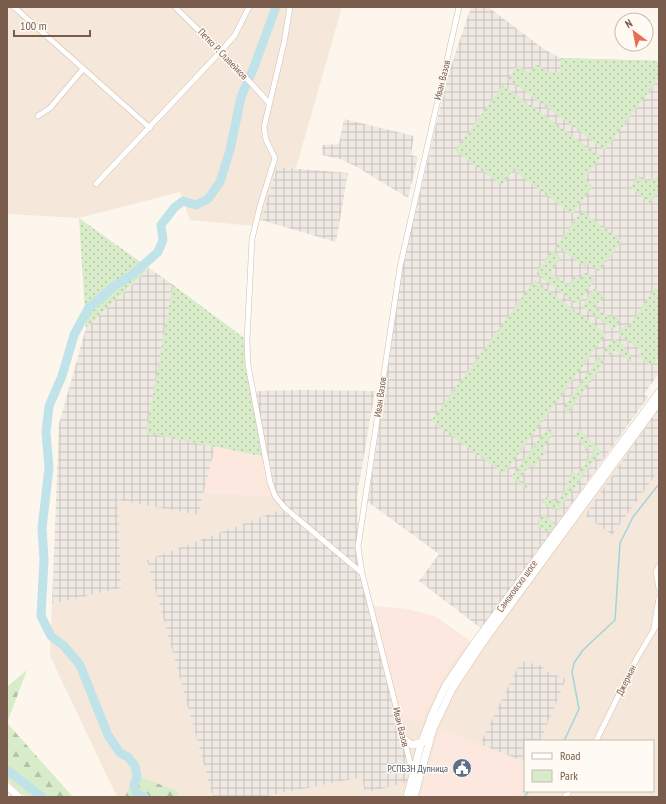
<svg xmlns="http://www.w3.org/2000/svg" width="666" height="804" viewBox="0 0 666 804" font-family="'PT Sans Narrow',sans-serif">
  <defs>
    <pattern id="industrial-grid" width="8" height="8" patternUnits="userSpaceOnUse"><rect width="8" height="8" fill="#efe9e4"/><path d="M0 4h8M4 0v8" fill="none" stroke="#c7c0bb"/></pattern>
    <pattern id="green-dots" width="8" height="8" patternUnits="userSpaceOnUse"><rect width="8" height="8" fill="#d8ecc9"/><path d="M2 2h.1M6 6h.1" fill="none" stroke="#b4c2a5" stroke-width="1.8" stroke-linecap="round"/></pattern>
    <pattern id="forest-firs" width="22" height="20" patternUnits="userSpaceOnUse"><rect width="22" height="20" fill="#d8ecc9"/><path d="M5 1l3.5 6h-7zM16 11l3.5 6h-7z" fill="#b4c2a5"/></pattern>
  </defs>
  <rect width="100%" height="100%" fill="#fdf6ec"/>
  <path fill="#f5e8da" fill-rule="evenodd" d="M7,7H342L296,168L277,167L261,220L254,226L190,220L180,192L79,218L7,214Z
    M659,405V797H262L362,776L365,793L370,606L407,609L436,617L480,649ZM525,741H653V791H525Z
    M204,492L275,496L285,508L147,560L213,797H178V791L134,776L125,797H117L50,656L52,604L121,588L118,500L198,515Z"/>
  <path fill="#fde8e0" d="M215,447L266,457L275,496L204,492Z
    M370,606L407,609L436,617L469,640L451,665L437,688L422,720H399Z
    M440,728L525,762V778L518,797H420Z"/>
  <path fill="url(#industrial-grid)" d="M471,7H488L545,50L561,58L659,61V373L644,394L648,397L482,629L419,581L439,554L368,502L403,264L448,75Z
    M344,119L414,136L411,155L418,157L408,198L357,167L340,159L322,155V145L339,144Z
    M277,167L348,173L336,242L261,220Z
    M149,268L173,285L147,432L215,447L198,515L118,500L121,588L52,604L59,424L86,328Z
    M304,390L375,391L357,496L358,547L413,774L411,781L365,793L362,777L262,797H213L147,560L285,508L275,496L253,391Z
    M659,408V470L612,535L585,515Z
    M521,661L544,666L542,670L566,679L540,741H525V762L480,744Z"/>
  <path fill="url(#green-dots)" d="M561,58L659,61V78L605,150L508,79L518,65L529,73L536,64L547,71L560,72Z
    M503,85L601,157L584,179L593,186L572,214L513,170L502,185L455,151Z
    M639,175L649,183L653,177L656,180L659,176V191L650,203L630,187Z
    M582,211L622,241L599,271L588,263L585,267L556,246Z
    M79,218L149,268L86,328Z
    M552,250L561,257L550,272L568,285L574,277L579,280L585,272L595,279L580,301L575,303L536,273Z
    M535,280L606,334L504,474L431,421Z
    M173,285L247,340L248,365L266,457L146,433Z
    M655,288L659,291V357L655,362L650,365L638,357L642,351L618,334L625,325L628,328Z
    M594,289L604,296L595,307L610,318L613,315L620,320L614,330L582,307Z
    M614,338L624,346L634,364L615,350L611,355L604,350Z
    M599,357L605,361L568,413L564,410V407Z
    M549,429L554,432L543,448L546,451L534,467L530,465L519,479L528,487L527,489L513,479L512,476L546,430Z
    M579,429L601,451L558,510L550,505L548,507L542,502L547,497L556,503L569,485L566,483L571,478L572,471L577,475L595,450L589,446L586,451L576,433Z
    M544,515L555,523V529L548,532L539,526L538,519Z"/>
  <path fill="url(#forest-firs)" d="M27,670L7,723L73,797H26L7,780V687Z
    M134,775L178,791V797H125Z"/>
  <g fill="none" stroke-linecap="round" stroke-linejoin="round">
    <path stroke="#a5d3da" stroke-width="1.5" d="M564,741L579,709L572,672L574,663L583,650L615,620L620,543L633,517L659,484
      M524,797L529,791"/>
    <path stroke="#bfe3e8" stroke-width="9" d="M7,770L42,797
      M145,797L137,794L134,785L137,777L135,766L128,757L120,753L108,735L80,665L64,646L51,636L41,616L44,560L42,528L49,468L46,432L49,406L62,376L74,335L88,309L113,287L132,275L158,252L163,240L161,225L174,208L183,201L196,205L208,199L220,182L230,150L241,97L254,67L276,7"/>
    <defs>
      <path id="minor" d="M14,7L150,128
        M175,7L238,69L269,103
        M290,7L284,43L264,127L266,140L275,158L260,206L252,239L247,340L248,365L270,482L275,496L285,508L362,573
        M38,116L50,108L83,69
        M96,184L221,51L235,35L249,7
        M659,566L656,572L659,588
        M654,627L659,598
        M596,741L637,658L659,621
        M413,774L362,573L358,547L400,267L459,7
        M565,797L569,791"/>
      <path id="secondary" d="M404,739L412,745L423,742
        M7,786L19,797
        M407,797L421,744L434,710L446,685L476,641L659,392
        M414,797L433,729L452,689L481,645L659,402"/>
    </defs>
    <use href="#minor" stroke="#d1beb0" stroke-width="6"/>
    <use href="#secondary" stroke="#d6c0b0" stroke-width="8"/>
    <use href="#minor" stroke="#fff" stroke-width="5"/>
    <use href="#secondary" stroke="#fff" stroke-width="7"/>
  </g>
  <defs>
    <symbol id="civic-disc" viewBox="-11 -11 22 22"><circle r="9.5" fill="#5c6f8a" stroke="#fffaf3"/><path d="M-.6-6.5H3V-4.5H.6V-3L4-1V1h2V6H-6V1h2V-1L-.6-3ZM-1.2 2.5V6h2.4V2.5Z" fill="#fff"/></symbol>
  </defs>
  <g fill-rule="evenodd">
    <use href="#civic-disc" x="451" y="757" width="22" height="22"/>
  </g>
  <g text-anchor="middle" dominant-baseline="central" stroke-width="3" stroke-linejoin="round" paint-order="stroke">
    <g font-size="10" fill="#7a5c4d" stroke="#fffaf3">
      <text transform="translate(223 54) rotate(46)">Петко Р. Славейков</text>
      <text transform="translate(442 80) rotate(-76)">Иван Вазов</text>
      <text transform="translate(380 397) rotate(-82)">Иван Вазов</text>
      <text transform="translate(517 586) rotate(-54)">Самоковско шосе</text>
      <text transform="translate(626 680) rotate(-64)">Джерман</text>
      <text transform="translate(401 727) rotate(76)">Иван Вазов</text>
    </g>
    <g font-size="10" fill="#4e5e75" stroke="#fffaf3" text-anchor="end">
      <text x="448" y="768">РСПБЗН Дупница</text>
    </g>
  </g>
  <rect width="666" height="804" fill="none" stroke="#7a5c4d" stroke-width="16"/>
  <rect x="524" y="740" width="130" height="52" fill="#fffaf3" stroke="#cabbb1"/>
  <rect x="532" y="753" width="20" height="6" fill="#ffffff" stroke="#cabbb1"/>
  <text x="560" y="760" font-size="12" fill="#7a5c4d">Road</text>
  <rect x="532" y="770" width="20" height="12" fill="#d8ecc9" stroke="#cabbb1"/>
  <text x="560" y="780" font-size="12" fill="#7a5c4d">Park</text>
  <g transform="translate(634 32) rotate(328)"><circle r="19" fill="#fffaf3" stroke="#cabbb1"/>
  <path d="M0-3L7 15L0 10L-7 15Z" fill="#e76f51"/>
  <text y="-6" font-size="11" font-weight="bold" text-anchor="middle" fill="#7a5c4d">N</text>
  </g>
  <path d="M14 30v6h76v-6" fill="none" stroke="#7a5c4d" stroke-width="2"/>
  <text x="20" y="30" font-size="12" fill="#7a5c4d" stroke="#fffaf3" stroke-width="3" paint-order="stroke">100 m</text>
</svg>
